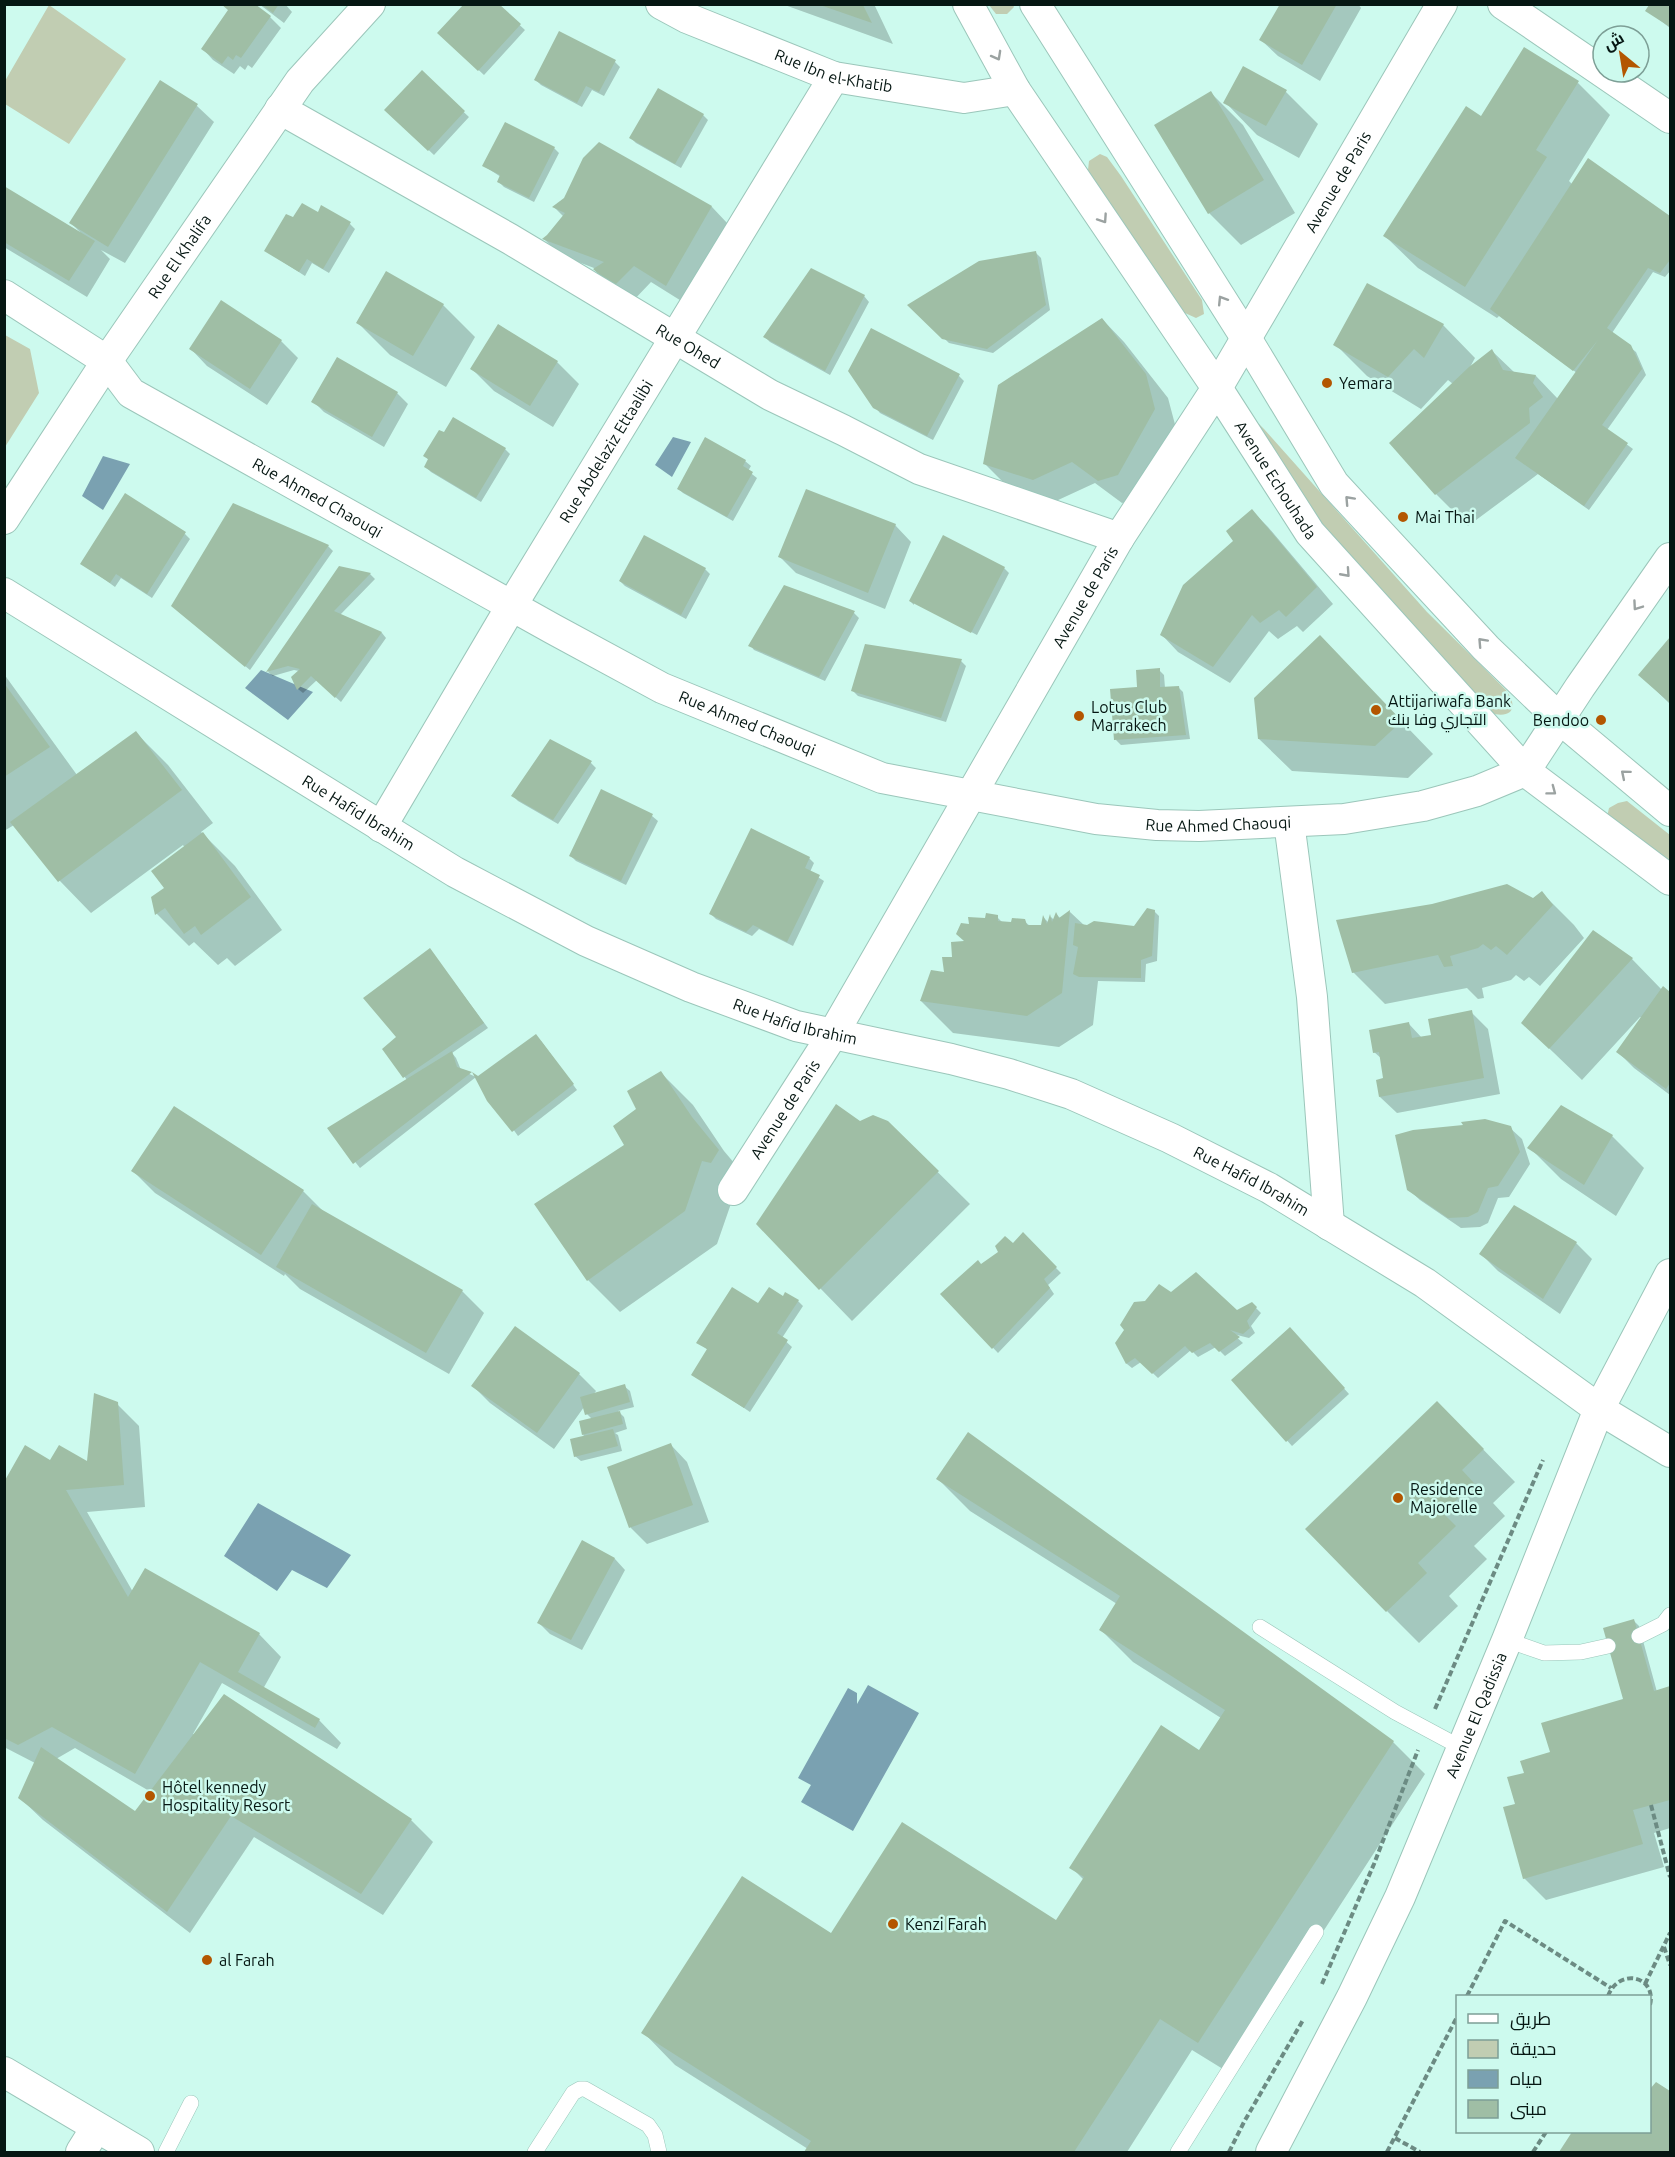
<svg xmlns="http://www.w3.org/2000/svg" width="1675" height="2157" viewBox="0 0 1675 2157" font-family="Ubuntu,Cairo,sans-serif">
  <rect width="100%" height="100%" fill="#cdfaee"/>
  <path fill="#c1cdb2" d="M49,5L126,59L69,144L5,104V81Z
    M989,5H1013L1014,7L1007,14H996Z
    M1100,154L1107,157L1121,176L1202,300L1204,314L1196,318L1185,313L1142,254L1088,170L1089,161Z
    M5,335L30,349L39,393L5,447Z
    M1251,423L1259,424L1264,429L1427,612L1506,690C1519,708 1512,719 1490,713L1329,543Z
    M1627,801L1670,835V867L1607,817L1609,808L1618,803Z"/>
  <path fill="#7aa1b1" d="M673,437L691,442L672,477L655,465Z
    M103,456L130,464L103,510L82,496Z
    M261,670L313,692L288,720L245,688Z
    M258,1503L351,1555L327,1588L292,1570L277,1591L224,1556Z
    M868,1685L919,1713L853,1831L801,1802L811,1785L798,1778L848,1688L857,1693V1704Z"/>
  <path fill="#0003" fill-rule="evenodd" d="M259,4H285L292,12L284,23Z
    M497,4L525,30L484,75L439,33Z
    M782,4H874L893,44Z
    M1282,4H1358L1361,8L1320,81L1278,56L1261,40Z
    M1651,4H1670V28L1647,10Z
    M270,17L281,28L252,68L248,65L245,70L240,66L234,74L213,60L203,49Z
    M615,62L620,67L604,96L592,90L582,107L541,85L536,80Z
    M422,73L469,117L434,155L386,110Z
    M160,82L197,106L214,122L125,263L101,250L110,259L87,297L4,247V188L81,233L71,223Z
    M1578,83L1610,115L1569,181L1572,184L1588,160L1670,218V271L1665,277L1653,272L1612,333L1636,352L1646,375L1607,430L1633,449L1589,510L1538,474L1468,526L1436,494L1391,443L1453,384L1448,380L1421,409L1367,376L1335,344L1443,325L1475,358L1469,369L1492,351L1515,373L1536,376L1558,399L1577,373L1499,316L1497,318L1418,268L1385,236L1481,118Z
    M1286,92L1318,124L1299,158L1257,135L1225,102Z
    M1211,93L1243,125L1295,213L1241,245L1209,213Z
    M703,115L708,120L681,168L636,143L631,138Z
    M599,144L712,207L728,224L683,302L651,282L631,303L594,268L560,255L544,239L564,217L554,207L565,199Z
    M554,148L559,153L534,202L504,187L499,182L501,177L484,166Z
    M319,214L350,224L355,229L329,273L312,263L305,276L266,251L293,219Z
    M1036,253L1041,258L1050,310L993,353L949,343L910,306Z
    M812,270L864,296L869,302L830,375L770,342L765,337Z
    M222,302L281,341L298,358L267,405L207,366L191,349Z
    M443,305L475,337L446,387L390,355L358,323Z
    M1102,319L1124,342L1168,398L1177,432L1140,497L1122,503L1095,483L1056,501L1007,486L985,464Z
    M557,362L579,384L553,427L494,391L472,369Z
    M959,376L964,381L933,440L880,413L875,407Z
    M397,393L408,404L384,447L324,412L313,401Z
    M505,449L510,454L481,502L431,472L426,467L429,460L425,456Z
    M745,461L751,466L748,471L757,478L733,521L683,493L678,488Z
    M1252,511L1268,527L1333,604L1303,632L1297,626L1278,639L1269,631L1230,683L1178,652L1162,635L1235,541Z
    M895,525L911,542L885,609L796,573L780,557Z
    M185,534L190,539L152,598L121,578L115,587L82,563Z
    M328,546L333,551L250,670L178,611Z
    M340,567L370,574L375,579L340,615L382,633L386,638L341,702L317,680L303,693L298,689L299,671L294,670L273,676L268,672Z
    M1004,568L1009,573L977,635L914,602V605L910,601Z
    M705,569L710,574L686,619L625,586L620,581Z
    M784,587L854,613L859,618L825,681L754,650L750,645Z
    M1670,639V704L1640,675Z
    M961,661L966,666L946,722L858,696L853,691Z
    M1159,670L1164,675L1165,688L1178,687L1183,692L1190,739L1121,745L1116,740L1138,689Z
    M1352,670L1433,754L1408,778L1292,771L1259,739Z
    M4,674L77,775L136,733L168,765L213,823L201,832L235,866L282,930L235,966L227,958L218,965L194,942L189,946L157,914L153,898L166,888L185,848L183,845L91,913L59,880L14,825L4,831Z
    M550,741L591,763L596,768L558,824L518,801L513,796Z
    M602,791L652,816L658,821L626,885L576,861L571,856Z
    M809,858L814,863L810,872L824,881L793,946L759,929L752,936L716,919L711,914Z
    M1542,893L1574,925L1584,938L1540,986L1529,977L1524,981L1516,975L1511,980L1482,988L1484,998L1478,999L1467,988L1385,1004L1353,972L1533,900Z
    M1154,911L1159,916L1157,961L1146,964L1145,982L1098,981L1093,1025L1059,1047L953,1033L921,1001L946,973L953,958L967,943L971,927L986,920L997,917L1003,923L1024,921L1030,926H1043L1044,918L1049,923L1051,917L1055,921L1057,915L1061,919L1070,912L1085,926L1134,928Z
    M1593,932L1632,959L1662,990L1663,988L1670,994V1095L1634,1068L1618,1052L1642,1018L1640,1017L1582,1080L1523,1023Z
    M430,950L488,1028L452,1053L456,1058L461,1070L478,1078L541,1041L577,1090L518,1136L476,1077L360,1168L329,1129L407,1080L384,1049L398,1037Z
    M1471,1012L1488,1029L1500,1094L1397,1113L1380,1097L1385,1079L1382,1059L1374,1052L1409,1024L1422,1038L1432,1036Z
    M661,1073L693,1105L724,1151L751,1183L735,1192L717,1244L620,1312L588,1280L536,1205L626,1145L638,1110Z
    M887,1122L970,1204L852,1321L758,1224L860,1123Z
    M1510,1128L1522,1139L1530,1164L1509,1197L1498,1198L1488,1223L1480,1227L1461,1228L1420,1200L1408,1189Z
    M1612,1136L1644,1168L1616,1216L1561,1179L1529,1147Z
    M133,1171L303,1191L324,1212L462,1291L484,1313L449,1374L300,1289L285,1274L284,1276L155,1193Z
    M1023,1235L1061,1273L1048,1285L1054,1294L998,1353L942,1294L1013,1245Z
    M1576,1243L1592,1259L1560,1314L1498,1271L1481,1254Z
    M1171,1294L1237,1312L1252,1304L1261,1313L1251,1326L1255,1333L1249,1338L1233,1334L1243,1343L1225,1356L1216,1347L1198,1357L1191,1350L1158,1378L1141,1362L1132,1368L1127,1364L1117,1343L1145,1302Z
    M783,1298L798,1301L803,1306L782,1338L792,1347L750,1412L693,1374L708,1350L698,1342L759,1306Z
    M515,1328L579,1374L596,1391L593,1395L624,1386L630,1391L634,1407L618,1411L624,1417L627,1429L615,1433L618,1435L622,1451L581,1461L575,1456L584,1437L580,1422L592,1419L587,1414L584,1407L554,1449L490,1403L473,1386Z
    M1295,1334L1349,1394L1292,1446L1233,1380Z
    M117,1404L139,1426L145,1507L87,1512L133,1592L259,1634L281,1657L263,1689L319,1720L341,1743L337,1749L222,1683L193,1734L411,1820L433,1842L383,1915L254,1837L190,1933L43,1820L20,1798L35,1763L4,1747V1485L51,1462L89,1463ZM75,1748L151,1792L135,1813L56,1759Z
    M1469,1435L1515,1482L1493,1503L1505,1516L1474,1546L1487,1559L1449,1596L1458,1606L1419,1643L1387,1611Z
    M671,1445L687,1462L709,1522L647,1544L631,1528L609,1468Z
    M938,1479L1393,1742L1425,1774L1231,2074L1192,2050L1127,2152H806L808,2149L675,2065L643,2032L831,1935L1056,1922L1084,1880L1071,1867L1200,1752L1221,1718L1133,1662L1100,1629L1117,1604L970,1511Z
    M583,1542L615,1559L625,1570L582,1650L550,1634L539,1623Z
    M1634,1621L1639,1626L1657,1692L1670,1688V1828L1654,1833L1664,1867L1546,1900L1524,1878L1517,1805L1525,1774L1626,1700Z
    M1656,2084L1670,2093V2152H1560L1574,2132H1650V2091Z"/>
  <path fill="#9fbea5" d="M221,4H255L271,16L241,58L236,55L233,60L228,56L222,64L201,49L228,10Z
    M261,4H279L273,13Z
    M464,4H499L521,24L478,71L437,33Z
    M1280,4H1337L1302,65L1259,40Z
    M820,5H863L872,23Z
    M1649,5H1670V27L1645,11Z
    M559,31L616,60L599,92L586,86L577,103L534,80Z
    M1524,47L1579,81L1536,150L1547,157L1465,287L1383,236L1466,106L1481,116Z
    M1243,66L1287,90L1266,126L1223,103Z
    M422,70L465,111L428,151L384,110Z
    M160,80L198,104L108,247L69,223Z
    M658,88L704,114L675,164L629,138Z
    M1211,91L1264,180L1208,214L1154,125Z
    M505,122L555,147L529,198L497,182L500,175L482,166Z
    M599,142L712,206L666,286L634,266L613,287L593,269L604,262L542,239L547,235L565,213L552,207L564,198L583,158Z
    M1588,158L1670,216V260L1660,273L1648,268L1607,328L1631,345L1642,369L1602,425L1628,443L1584,506L1515,458L1598,340L1573,371L1490,309Z
    M4,186L95,241L69,281L4,242Z
    M302,203L318,212L321,205L351,222L323,269L307,259L299,272L264,251L286,214L293,217Z
    M1036,251L1046,305L987,349L942,339L907,305L979,261Z
    M811,268L865,295L825,371L763,337Z
    M386,271L444,304L413,356L356,323Z
    M1367,283L1444,324L1424,358L1414,349L1388,377L1333,345Z
    M221,300L282,340L250,389L189,349Z
    M1102,318L1146,374L1155,409L1118,475L1098,481L1072,462L1033,480L983,464L998,385Z
    M498,324L558,361L530,406L470,369Z
    M871,328L960,374L927,436L873,408L848,371Z
    M1492,349L1503,370L1536,375L1533,383L1543,397L1529,408L1530,423L1435,495L1389,443L1469,367Z
    M337,357L398,392L372,437L311,402Z
    M453,417L506,448L476,498L424,467L428,459L423,456L439,430L444,432Z
    M705,437L746,460L743,466L753,472L727,517L677,489Z
    M806,489L896,524L868,593L778,557Z
    M125,493L186,532L147,594L116,574L110,583L80,564Z
    M233,503L329,545L245,667L171,606Z
    M1252,509L1317,587L1286,617L1279,610L1260,623L1252,615L1213,667L1160,635L1183,585L1233,541L1226,531Z
    M644,535L706,568L681,615L619,581Z
    M943,535L1005,567L971,633L909,601Z
    M339,566L371,573L334,611L382,632L335,698L311,676L297,690L291,677L300,669L288,666L266,672Z
    M784,585L855,611L819,677L748,646Z
    M1320,635L1402,721L1375,746L1258,739L1254,698Z
    M1670,637V703L1638,675Z
    M865,644L962,659L941,718L851,691Z
    M1160,668V687L1179,686L1186,735L1114,740L1110,689L1137,687L1136,670Z
    M4,683L50,747L4,777Z
    M136,731L182,790L58,882L10,822Z
    M550,739L592,761L553,820L511,796Z
    M601,789L653,814L621,881L569,856Z
    M751,828L810,857L805,868L820,875L787,942L753,925L746,932L709,914Z
    M203,832L251,897L201,935L195,926L184,934L165,908L155,915L151,897L164,888L151,871Z
    M1507,884L1533,898L1542,891L1553,905L1507,955L1496,946L1491,950L1483,944L1478,948L1450,956L1453,966L1444,967L1438,955L1352,973L1336,920L1432,904Z
    M1147,908L1155,910L1152,956L1141,960V978L1079,977L1073,974L1078,947L1073,945L1075,923L1087,925L1094,921L1134,926Z
    M1070,910L1062,993L1027,1016L920,1001L931,970L944,972L942,957H952L951,942L964,941L956,934L961,923L969,924L968,917L985,918L986,913L998,915V921L1011,922L1012,918L1025,919L1027,925H1041L1043,915L1047,924L1050,914L1052,922L1056,912L1059,918Z
    M1593,930L1633,958L1549,1049L1521,1023Z
    M430,948L484,1023L403,1078L382,1049L396,1037L363,998Z
    M1663,986L1670,992V1083L1666,1089L1616,1052Z
    M1472,1010L1484,1078L1379,1097L1376,1080L1383,1078L1379,1052L1373,1053L1369,1030L1409,1022L1412,1038L1431,1035L1428,1019Z
    M536,1034L574,1084L512,1132L487,1101L472,1072L478,1076Z
    M452,1051L457,1067L472,1072L353,1164L327,1128Z
    M661,1071L692,1117L719,1150L711,1163L702,1161L685,1211L587,1281L534,1204L624,1145L613,1126L636,1109L627,1091Z
    M836,1104L860,1121L873,1115L888,1121L939,1171L819,1290L756,1224Z
    M1561,1105L1613,1135L1584,1185L1527,1148Z
    M174,1106L304,1190L261,1255L131,1171Z
    M1485,1119L1511,1126L1520,1152L1498,1186L1488,1188L1478,1212L1468,1217L1448,1218L1407,1190L1395,1135L1413,1130L1463,1125L1461,1122Z
    M312,1204L463,1290L426,1353L276,1267Z
    M1514,1205L1577,1242L1543,1299L1479,1254Z
    M1023,1232L1057,1267L1044,1279L1050,1288L992,1349L940,1294L978,1260L981,1264L998,1252L995,1246L1005,1236L1013,1243Z
    M1196,1272L1237,1310L1252,1302L1257,1307L1247,1321L1250,1328L1243,1334L1230,1330L1240,1337L1219,1352L1210,1343L1192,1353L1185,1346L1152,1374L1135,1358L1126,1364L1115,1343L1124,1330L1120,1325L1134,1302L1145,1301L1159,1284L1171,1292Z
    M732,1287L758,1303L769,1287L783,1296L785,1292L799,1300L777,1333L788,1340L744,1408L691,1375L707,1349L696,1343Z
    M515,1326L580,1373L537,1433L471,1386Z
    M1290,1327L1345,1388L1286,1442L1231,1380Z
    M625,1384L630,1402L585,1415L580,1397Z
    M94,1393L118,1402L124,1485L66,1490L128,1597L145,1568L260,1633L238,1672L320,1719L315,1728L200,1662L135,1774L52,1727L18,1745L4,1738V1482L25,1445L50,1460L59,1445L87,1461Z
    M1437,1401L1484,1449L1462,1470L1474,1483L1443,1513L1456,1526L1418,1563L1427,1573L1386,1612L1305,1529Z
    M620,1411L623,1424L582,1435L579,1421Z
    M613,1429L618,1446L574,1457L570,1439Z
    M968,1432L1394,1741L1198,2043L1160,2019L1074,2152H804L811,2141L641,2033L742,1876L831,1933L902,1822L1056,1920L1084,1877L1069,1868L1161,1725L1199,1750L1225,1710L1099,1630L1120,1596L936,1479Z
    M671,1443L693,1505L629,1528L607,1467Z
    M582,1540L615,1558L571,1640L537,1623Z
    M1634,1619L1654,1691L1670,1686V1800L1633,1810L1643,1844L1523,1879L1503,1807L1515,1804L1507,1777L1524,1773L1520,1761L1550,1752L1541,1723L1623,1699L1603,1628Z
    M224,1694L412,1819L361,1894L231,1816L167,1912L18,1798L41,1747L135,1811Z
    M1656,2082L1670,2091V2152H1559L1572,2132H1650V2089Z"/>
  <g fill="none" stroke-linecap="round" stroke-linejoin="round">
    <defs>
      <path id="service" d="M1260,1627L1395,1712L1462,1748
        M1639,1636L1663,1624L1670,1615
        M1507,1640L1544,1653L1581,1652L1608,1646
        M166,2152L191,2103
        M535,2152L573,2093L580,2089H585L648,2125L655,2135L659,2152
        M1178,2152L1316,1932"/>
      <g id="minor">
        <path id="s1" d="M661,4L687,18L834,77L964,98L1015,90"/>
        <path id="s2" d="M968,4L1015,90L1217,388L1310,533L1525,771L1670,880"/>
        <path d="M1035,4L1246,338L1334,484L1486,648L1560,719L1670,811"/>
        <path d="M1503,4L1670,118"/>
        <path id="s3" d="M280,109L510,239L770,395L843,430L919,469L1119,538"/>
        <path id="s4" d="M4,295L107,361L131,393L553,629L662,688L882,778L1096,819L1157,825L1199,826L1344,819L1423,806L1477,791L1525,771L1580,687L1670,558"/>
        <path id="s5" d="M4,519L107,361L300,81L370,4"/>
        <path id="s6" d="M4,593L455,872L586,941L691,987L796,1026L951,1059L1009,1074L1071,1094L1170,1138L1269,1188L1425,1283L1599,1409L1670,1452"/>
        <path d="M1289,822L1312,997L1329,1225"/>
        <path id="s7" d="M381,827L512,605L834,77"/>
        <path id="s8" d="M733,1190L833,1034L1119,538L1217,388L1442,4"/>
        <path d="M4,2072L139,2152"/>
        <path d="M81,2152L96,2128"/>
        <path id="s9" d="M1271,2152L1352,1997L1400,1897L1507,1640L1599,1409L1670,1274"/>
      </g>
    </defs>
    <use href="#service" stroke="#9bc6ba" stroke-width="16"/>
    <use href="#minor" stroke="#9bc6ba" stroke-width="32"/>
    <path stroke="#6c8b83" stroke-width="4" stroke-dasharray="6 3" stroke-linecap="butt" d="M1435,1709L1543,1460
      M1651,1805L1670,1877
      M1664,1947L1670,1965
      M1322,1984L1374,1864L1418,1750
      M1645,1984L1670,1933
      M1467,1996L1505,1921L1611,1988
      M1608,1996C1619,1967 1657,1976 1650,2005
      M1395,2138L1420,2152
      M1229,2152L1244,2122L1303,2020
      M1387,2152L1458,2015
      M1533,2152L1546,2132"/>
    <use href="#service" stroke="#fff" stroke-width="15"/>
    <use href="#minor" stroke="#fff" stroke-width="30"/>
  </g>
  <defs><path id="oneway-chevron" d="M-2-3.5L2.5 0L-2 3.5" fill="none" stroke-width="1.6" stroke-linecap="round" stroke-linejoin="round" transform="scale(1.5)"/></defs>
  <g stroke="#9ba2a1">
    <use href="#oneway-chevron" transform="translate(997 56) rotate(61)"/>
    <use href="#oneway-chevron" transform="translate(1103 219) rotate(56)"/>
    <use href="#oneway-chevron" transform="translate(1222 300) rotate(-122)"/>
    <use href="#oneway-chevron" transform="translate(1349 500) rotate(-133)"/>
    <use href="#oneway-chevron" transform="translate(1346 573) rotate(48)"/>
    <use href="#oneway-chevron" transform="translate(1637 606) rotate(125)"/>
    <use href="#oneway-chevron" transform="translate(1482 642) rotate(-133)"/>
    <use href="#oneway-chevron" transform="translate(1625 774) rotate(-140)"/>
    <use href="#oneway-chevron" transform="translate(1552 791) rotate(37)"/>
  </g>
  <g fill="#b35600" stroke="#cdfaee" stroke-width="2">
    <circle cx="1327" cy="383" r="6"/>
    <circle cx="1403" cy="517" r="6"/>
    <circle cx="1376" cy="710" r="6"/>
    <circle cx="1079" cy="716" r="6"/>
    <circle cx="1601" cy="720" r="6"/>
    <circle cx="1398" cy="1498" r="6"/>
    <circle cx="150" cy="1796" r="6"/>
    <circle cx="893" cy="1924" r="6"/>
    <circle cx="207" cy="1960" r="6"/>
  </g>
  <g text-anchor="middle" dominant-baseline="central" stroke-width="5" stroke-linejoin="round" paint-order="stroke">
    <g font-size="16" fill="#061713" stroke="#cdfaee">
      <text stroke="none"><textPath href="#s1" startOffset="186">Rue Ibn el-Khatib</textPath></text>
      <text stroke="none"><textPath href="#s8" startOffset="1176">Avenue de Paris</textPath></text>
      <text stroke="none"><textPath href="#s5" startOffset="316">Rue El Khalifa</textPath></text>
      <text stroke="none"><textPath href="#s3" startOffset="472">Rue Ohed</textPath></text>
      <text stroke="none"><textPath href="#s7" startOffset="438">Rue Abdelaziz Ettaalibi</textPath></text>
      <text stroke="none"><textPath href="#s2" startOffset="567">Avenue Echouhada</textPath></text>
      <text stroke="none"><textPath href="#s4" startOffset="376">Rue Ahmed Chaouqi</textPath></text>
      <text stroke="none"><textPath href="#s8" startOffset="690">Avenue de Paris</textPath></text>
      <text stroke="none"><textPath href="#s4" startOffset="862">Rue Ahmed Chaouqi</textPath></text>
      <text stroke="none"><textPath href="#s6" startOffset="417">Rue Hafid Ibrahim</textPath></text>
      <text stroke="none"><textPath href="#s4" startOffset="1348">Rue Ahmed Chaouqi</textPath></text>
      <text stroke="none"><textPath href="#s6" startOffset="903">Rue Hafid Ibrahim</textPath></text>
      <text stroke="none"><textPath href="#s8" startOffset="96">Avenue de Paris</textPath></text>
      <text stroke="none"><textPath href="#s6" startOffset="1389">Rue Hafid Ibrahim</textPath></text>
      <text stroke="none"><textPath href="#s9" startOffset="483">Avenue El Qadissia</textPath></text>
    </g>
    <g font-size="16" fill="#061713" stroke="#cdfaee" text-anchor="start">
      <text x="1339" y="383">Yemara</text>
      <text x="1415" y="517">Mai Thai</text>
      <text x="1388" y="701">Attijariwafa Bank<tspan x="1388" dy="18">التجاري وفا بنك</tspan></text>
      <text x="1091" y="707">Lotus Club<tspan x="1091" dy="18">Marrakech</tspan></text>
      <text x="1589" y="720" text-anchor="end">Bendoo</text>
      <text x="1410" y="1489">Residence<tspan x="1410" dy="18">Majorelle</tspan></text>
      <text x="162" y="1787">Hôtel kennedy<tspan x="162" dy="18">Hospitality Resort</tspan></text>
      <text x="905" y="1924">Kenzi Farah</text>
      <text x="219" y="1960">al Farah</text>
    </g>
  </g>
  <rect width="1675" height="2157" fill="none" stroke="#061713" stroke-width="12"/>
  <rect x="1456" y="1995" width="195" height="138" fill="#cdfaee" stroke="#7d9f96" stroke-width="1.5"/>
  <rect x="1468" y="2014" width="30" height="9" fill="#ffffff" stroke="#7d9f96" stroke-width="1.5"/>
  <text x="1510" y="2025" font-size="18" fill="#061713">طريق</text>
  <rect x="1468" y="2040" width="30" height="18" fill="#c1cdb2" stroke="#7d9f96" stroke-width="1.5"/>
  <text x="1510" y="2055" font-size="18" fill="#061713">حديقة</text>
  <rect x="1468" y="2070" width="30" height="18" fill="#7aa1b1" stroke="#7d9f96" stroke-width="1.5"/>
  <text x="1510" y="2085" font-size="18" fill="#061713">مياه</text>
  <rect x="1468" y="2100" width="30" height="18" fill="#9fbea5" stroke="#7d9f96" stroke-width="1.5"/>
  <text x="1510" y="2115" font-size="18" fill="#061713">مبنى</text>
  <g transform="translate(1621 54) rotate(330)"><circle r="28" fill="#cdfaee" stroke="#7d9f96" stroke-width="1.5"/>
  <path d="M0-4.5L10 22L0 15L-10 22Z" fill="#b35600"/>
  <text y="-9" font-size="16" font-weight="bold" text-anchor="middle" fill="#061713">ش</text>
  </g>
</svg>
